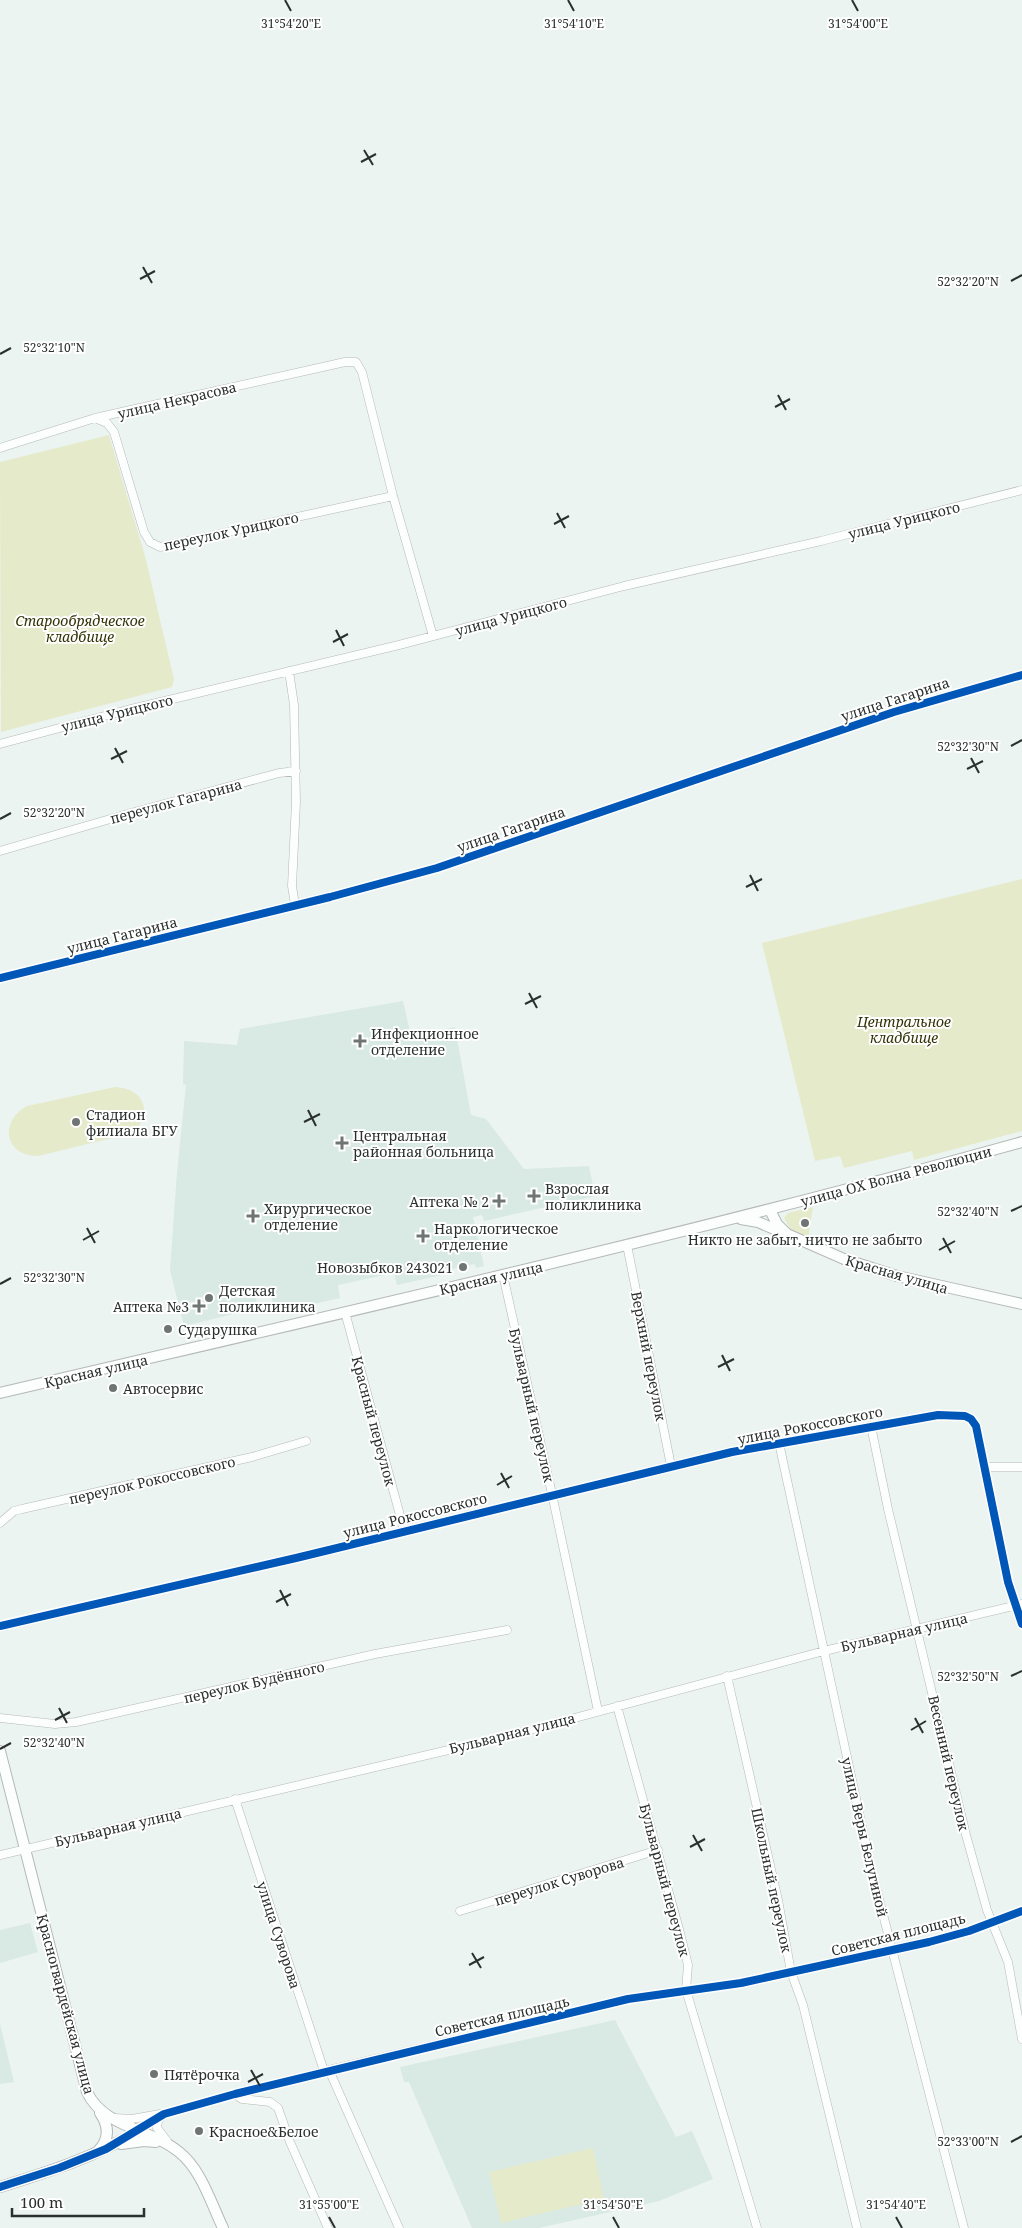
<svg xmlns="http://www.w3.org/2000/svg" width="1022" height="2228" viewBox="0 0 1022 2228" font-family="'Noto Serif',serif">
  <rect width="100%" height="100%" fill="#ecf4f2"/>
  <path fill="#d9e9e4" d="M403,1001L411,1036L455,1027L471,1115L486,1119L524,1169L589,1166L595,1196L484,1221L482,1215L473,1217L484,1266L476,1268L475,1264L442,1271V1275L397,1285L394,1273L338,1285L340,1298L275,1313L270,1290L255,1294L258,1308L184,1326L170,1270L177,1172L186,1085L183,1084L184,1041L237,1045L240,1029Z
    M30,1923L38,1952L0,1963V1930Z
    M615,2020L676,2137L692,2131L713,2179L659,2201L539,2228H472L409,2082H404L400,2067Z
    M0,2024L14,2082L0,2084Z"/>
  <path fill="#e5eaca" d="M109,435L145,556L174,679L172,687L1,732L0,462Z
    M1022,879V1131L914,1160L912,1151L844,1168L840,1156L815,1161L762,943Z
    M115,1087C144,1088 154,1113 133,1133L38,1156C3,1156 0,1120 27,1106Z
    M813,1207L808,1239L791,1230L784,1218L788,1213Z
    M593,2148L604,2199L501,2223L489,2172Z"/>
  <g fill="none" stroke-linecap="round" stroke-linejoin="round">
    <defs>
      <path id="street" d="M95,418L107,423L114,432L144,532L150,542L160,547L393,496
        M0,448L95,418L345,362H356L362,372L393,496L433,636
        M289,671L294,705L296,802L292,886L295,905
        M0,744L127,710L399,645L624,586L821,541L1022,490
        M0,851L131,813L279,773L296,771
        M0,978L330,897L437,868L894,712L1022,675
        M627,1245L671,1466
        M503,1275L552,1494L598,1711
        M345,1312L404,1530
        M871,1426L888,1509L966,1835L987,1910L1008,1962L1022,2039
        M779,1443L871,1868L964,2228
        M986,1467H1022
        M0,1523L14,1511L22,1509L252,1457L306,1441
        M0,1626L296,1558L732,1452L938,1415L965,1416L971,1419L976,1426L1008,1582L1022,1624
        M727,1676L778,1900L791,1972L803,2005L857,2228
        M617,1706L679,1929L688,1965L686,1990L757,2228
        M0,1718L55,1724L76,1722L375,1654L507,1630
        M235,1799L324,2071
        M0,1855L504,1737L824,1651L1022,1604
        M460,1911L658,1850
        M329,2070L399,2228
        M235,2094L242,2099L270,2102L278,2108L290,2142L328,2228
        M162,2116L158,2121L157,2128L167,2141
        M115,2118L132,2119L160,2114
        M138,2131L157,2118L172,2111L329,2070L628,1999L741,1983L929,1942L969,1931L1022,1911"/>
      <path id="secondary" d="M770,1210L777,1224L787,1234L844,1259L897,1276L1022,1304
        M741,1219L758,1222L781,1232
        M0,1393C341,1313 684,1236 1022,1142
        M0,1751L87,2092C104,2128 150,2128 179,2152C201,2169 211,2203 223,2228
        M121,2144L144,2141L156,2142
        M98,2151C110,2139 109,2126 100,2113
        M0,2187C48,2172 95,2157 138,2131"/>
    </defs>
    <use href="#street" stroke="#b3b9b7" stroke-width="9"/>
    <use href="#secondary" stroke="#b3b9b7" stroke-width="12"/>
    <use href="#street" stroke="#fcfdfd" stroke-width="8"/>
    <use href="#secondary" stroke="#fcfdfd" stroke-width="10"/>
    <defs>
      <path id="cycleway" d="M0,978L330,897L437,868L894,712L1022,675
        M0,1626L296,1558L732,1452L938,1415L965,1416L971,1419L976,1426L1008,1582L1022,1624
        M0,2187L59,2168L106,2149L164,2114L235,2094L628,1999L741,1983L929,1942L969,1931L1022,1911"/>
    </defs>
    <use href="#cycleway" stroke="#fff" stroke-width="11"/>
    <use href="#cycleway" stroke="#0057b8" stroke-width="8"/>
  </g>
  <path fill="none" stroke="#2a302e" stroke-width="2" d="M285,0L291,11M568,0L574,11M852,0L858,11M364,150L373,165M361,162L376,154M143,267L152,283M140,279L155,271M1011,281L1022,275M0,354L11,348M778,395L786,410M775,407L790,399M557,513L565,528M554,524L569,516M336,630L344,646M333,642L348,634M1011,746L1022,740M115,748L123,763M971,758L979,773M111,759L127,751M967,769L983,761M0,819L11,813M750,875L758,891M746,887L762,879M529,993L537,1008M525,1004L541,996M308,1110L316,1126M304,1122L320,1114M1011,1211L1022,1206M87,1228L95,1243M943,1238L951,1253M83,1240L99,1231M939,1250L955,1241M0,1284L11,1278M722,1355L730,1371M718,1367L734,1359M501,1473L509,1488M497,1485L512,1476M280,1590L288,1606M276,1602L291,1594M1011,1676L1022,1671M59,1708L67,1723M915,1718L923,1733M55,1720L70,1712M911,1730L926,1721M0,1749L11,1743M693,1835L702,1851M690,1847L705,1839M472,1953L481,1968M469,1965L484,1957M251,2070L260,2086M248,2082L263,2074M1011,2142L1022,2136M329,2217L335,2228M613,2217L619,2228M896,2217L902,2228"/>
  <g fill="#6e7573" stroke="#fff" stroke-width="2">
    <path d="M357.5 1033.5h5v5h5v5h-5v5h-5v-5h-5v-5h5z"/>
    <circle cx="76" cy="1122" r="5"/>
    <path d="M339.5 1135.5h5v5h5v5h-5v5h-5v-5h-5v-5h5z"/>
    <path d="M531.5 1188.5h5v5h5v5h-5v5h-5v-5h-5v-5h5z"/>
    <path d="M496.5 1193.5h5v5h5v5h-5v5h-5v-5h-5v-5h5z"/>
    <path d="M250.5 1208.5h5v5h5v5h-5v5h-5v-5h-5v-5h5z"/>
    <circle cx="805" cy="1223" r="5"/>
    <path d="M420.5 1228.5h5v5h5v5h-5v5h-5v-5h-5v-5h5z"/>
    <circle cx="463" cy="1267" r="5"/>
    <circle cx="209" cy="1298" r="5"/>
    <path d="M196.5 1298.5h5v5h5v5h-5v5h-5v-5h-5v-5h5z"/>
    <circle cx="168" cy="1329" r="5"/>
    <circle cx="113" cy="1388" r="5"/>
    <circle cx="154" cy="2074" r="5"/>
    <circle cx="199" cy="2131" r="5"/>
  </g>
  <g text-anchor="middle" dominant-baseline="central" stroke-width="4" stroke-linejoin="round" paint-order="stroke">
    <g font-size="14" fill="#2a302e" stroke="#fff">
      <text transform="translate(177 400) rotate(-13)">улица Некрасова</text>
      <text transform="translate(904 520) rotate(-14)">улица Урицкого</text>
      <text transform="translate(231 531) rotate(-12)">переулок Урицкого</text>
      <text transform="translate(511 616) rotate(-15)">улица Урицкого</text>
      <text transform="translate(895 699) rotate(-18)">улица Гагарина</text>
      <text transform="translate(117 713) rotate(-14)">улица Урицкого</text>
      <text transform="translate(176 801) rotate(-15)">переулок Гагарина</text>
      <text transform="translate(511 829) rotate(-19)">улица Гагарина</text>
      <text transform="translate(122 935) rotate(-14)">улица Гагарина</text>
      <text transform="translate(896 1176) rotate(-15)">улица ОХ Волна Революции</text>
      <text transform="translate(897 1274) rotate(16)">Красная улица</text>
      <text transform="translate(491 1278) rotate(-13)">Красная улица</text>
      <text transform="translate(649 1356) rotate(79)">Верхний переулок</text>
      <text transform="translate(96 1371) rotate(-13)">Красная улица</text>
      <text transform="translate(532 1405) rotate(77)">Бульварный переулок</text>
      <text transform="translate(374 1421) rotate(75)">Красный переулок</text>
      <text transform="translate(810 1425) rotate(-11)">улица Рокоссовского</text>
      <text transform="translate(152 1480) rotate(-13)">переулок Рокоссовского</text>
      <text transform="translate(415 1515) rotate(-14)">улица Рокоссовского</text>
      <text transform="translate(904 1632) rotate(-13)">Бульварная улица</text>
      <text transform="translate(254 1682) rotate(-13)">переулок Будённого</text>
      <text transform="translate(512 1733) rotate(-14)">Бульварная улица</text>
      <text transform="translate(949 1763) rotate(77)">Весенний переулок</text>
      <text transform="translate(118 1827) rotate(-13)">Бульварная улица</text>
      <text transform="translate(865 1837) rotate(77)">улица Веры Белугиной</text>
      <text transform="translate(665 1880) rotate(75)">Бульварный переулок</text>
      <text transform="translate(772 1880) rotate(78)">Школьный переулок</text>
      <text transform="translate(559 1881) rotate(-17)">переулок Суворова</text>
      <text transform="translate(898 1934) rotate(-14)">Советская площадь</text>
      <text transform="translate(279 1935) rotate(72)">улица Суворова</text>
      <text transform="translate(66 2004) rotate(75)">Красногвардейская улица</text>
      <text transform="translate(502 2016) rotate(-13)">Советская площадь</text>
    </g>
    <g font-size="14" font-style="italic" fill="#323205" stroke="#fff">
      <text x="80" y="620">Старообрядческое<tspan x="80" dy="16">кладбище</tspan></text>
      <text x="904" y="1021">Центральное<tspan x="904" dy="16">кладбище</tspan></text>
    </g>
    <g font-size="14" fill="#2a302e" stroke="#fff" text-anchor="start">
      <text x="371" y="1033">Инфекционное<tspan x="371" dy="16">отделение</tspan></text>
      <text x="86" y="1114">Стадион<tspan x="86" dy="16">филиала БГУ</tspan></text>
      <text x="353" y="1135">Центральная<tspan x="353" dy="16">районная больница</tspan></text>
      <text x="545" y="1188">Взрослая<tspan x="545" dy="16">поликлиника</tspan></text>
      <text x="489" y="1201" text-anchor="end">Аптека № 2</text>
      <text x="264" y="1208">Хирургическое<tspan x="264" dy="16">отделение</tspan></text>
      <text x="434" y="1228">Наркологическое<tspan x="434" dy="16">отделение</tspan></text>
      <text x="805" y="1239" text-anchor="middle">Никто не забыт, ничто не забыто</text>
      <text x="453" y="1267" text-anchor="end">Новозыбков 243021</text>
      <text x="219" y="1290">Детская<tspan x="219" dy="16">поликлиника</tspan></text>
      <text x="189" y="1306" text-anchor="end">Аптека №3</text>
      <text x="178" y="1329">Сударушка</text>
      <text x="123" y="1388">Автосервис</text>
      <text x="164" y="2074">Пятёрочка</text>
      <text x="209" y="2131">Красное&amp;Белое</text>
    </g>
  </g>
  <g font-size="12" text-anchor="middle" fill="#2a302e" stroke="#fff" stroke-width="4" stroke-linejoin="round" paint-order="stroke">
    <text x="291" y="28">31°54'20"E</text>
    <text x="574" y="28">31°54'10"E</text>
    <text x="858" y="28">31°54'00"E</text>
    <text x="968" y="286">52°32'20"N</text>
    <text x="54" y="352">52°32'10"N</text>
    <text x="968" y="751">52°32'30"N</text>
    <text x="54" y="817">52°32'20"N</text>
    <text x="968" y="1216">52°32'40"N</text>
    <text x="54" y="1282">52°32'30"N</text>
    <text x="968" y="1681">52°32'50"N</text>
    <text x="54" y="1747">52°32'40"N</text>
    <text x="968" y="2146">52°33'00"N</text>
    <text x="329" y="2209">31°55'00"E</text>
    <text x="613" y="2209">31°54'50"E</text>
    <text x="896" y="2209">31°54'40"E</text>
  </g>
  <path d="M12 2208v8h132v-8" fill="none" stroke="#2a302e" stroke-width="2.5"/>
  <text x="20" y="2208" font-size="15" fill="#2a302e" stroke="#ffffff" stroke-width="4" paint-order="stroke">100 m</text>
</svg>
